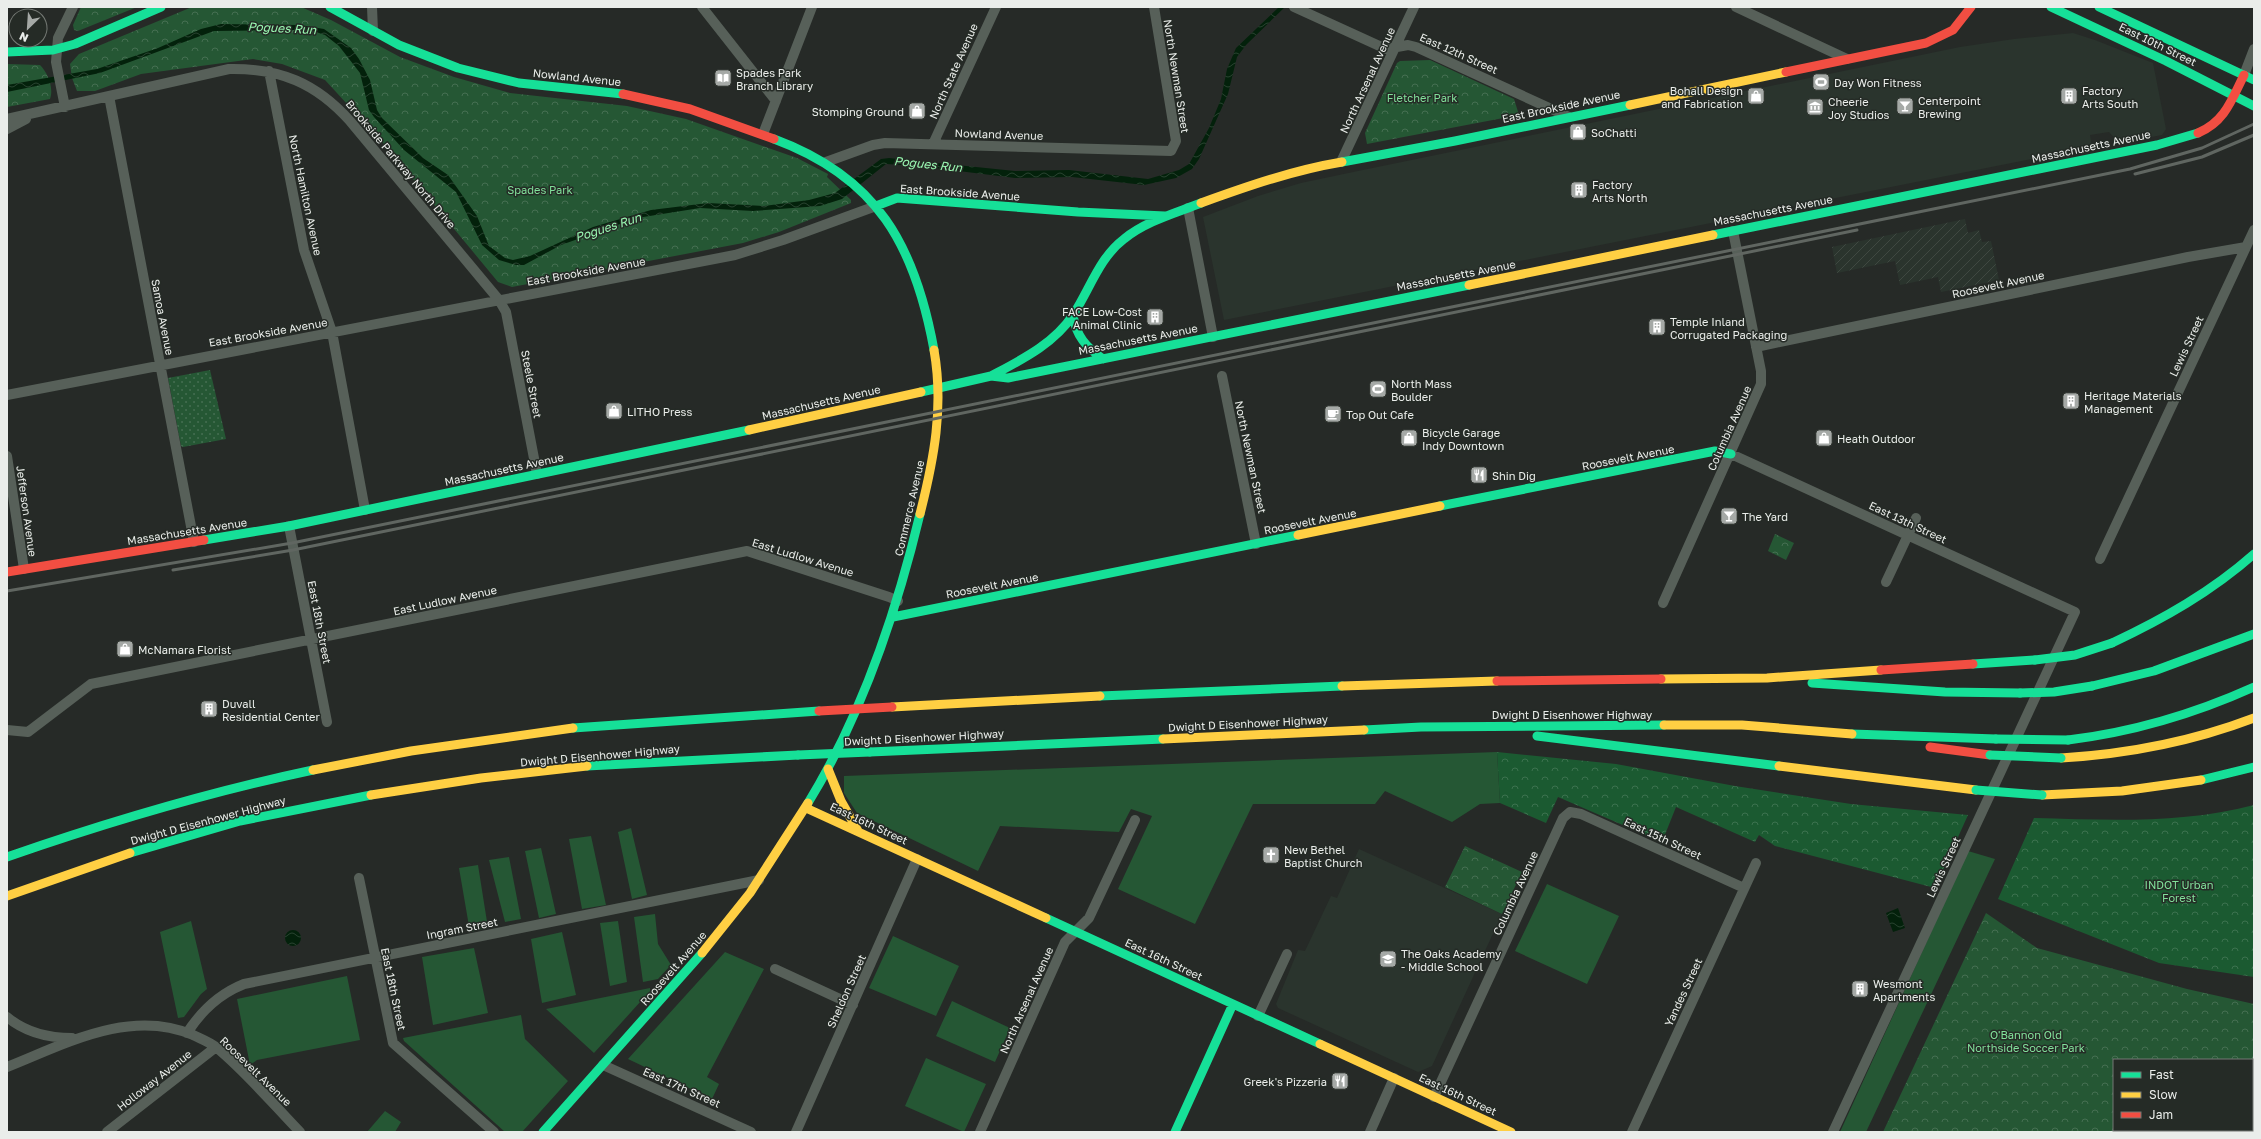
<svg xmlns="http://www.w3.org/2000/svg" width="2261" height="1139" viewBox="0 0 2261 1139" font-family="'Golos Text',sans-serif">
  <defs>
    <pattern id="industrial-furrows" width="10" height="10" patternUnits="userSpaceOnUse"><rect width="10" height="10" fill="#2a342d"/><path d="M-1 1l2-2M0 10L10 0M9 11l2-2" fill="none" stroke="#3f4841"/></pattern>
    <pattern id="forest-crowns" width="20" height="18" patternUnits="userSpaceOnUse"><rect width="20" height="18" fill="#1b5a31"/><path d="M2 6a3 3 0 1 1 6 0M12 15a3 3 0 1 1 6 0" fill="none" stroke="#3c724f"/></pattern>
    <pattern id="park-crowns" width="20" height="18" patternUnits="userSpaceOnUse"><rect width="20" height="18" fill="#255734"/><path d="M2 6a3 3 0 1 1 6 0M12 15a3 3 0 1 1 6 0" fill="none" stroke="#456f52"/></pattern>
    <pattern id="garden-dots" width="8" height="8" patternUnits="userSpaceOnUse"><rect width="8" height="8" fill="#255734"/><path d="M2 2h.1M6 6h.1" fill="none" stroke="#456f52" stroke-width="1.8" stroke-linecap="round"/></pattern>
    <pattern id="water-waves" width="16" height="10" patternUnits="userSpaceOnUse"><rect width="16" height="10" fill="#03210b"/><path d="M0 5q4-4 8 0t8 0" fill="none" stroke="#28422f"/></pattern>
  </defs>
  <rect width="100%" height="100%" fill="#262a27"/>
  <path fill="#2a342d" d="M2073,33L2095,40L2153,63L2166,129L2162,135L2119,143L2109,132L2090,135L2092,147L1224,320L1203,217L1258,196L1301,183L1358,171L1960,47L2014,39Z
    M1359,849L1502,914L1432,1066L1418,1072L1278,1008L1276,1004L1298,950L1305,951L1331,896L1337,898Z"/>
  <path fill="url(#industrial-furrows)" d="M1965,219L1968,233L1979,230L1982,242L1991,241L1999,280L1941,292L1938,277L1900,285L1895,261L1837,273L1832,247Z"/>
  <path fill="#255734" d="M1497,752L1500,803L1480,804L1452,822L1385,791L1375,804H1253L1195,924L1118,889L1152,816L1131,809L1119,832L1000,826L978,871L857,813L844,793V776Z
    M631,828L647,895L632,899L618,832Z
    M591,836L606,905L582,909L569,839Z
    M541,848L556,914L539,918L525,851Z
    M1968,851L1995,859L1866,1132H1840Z
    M509,857L521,919L505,922L489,860Z
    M478,865L488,928L470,932L459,868Z
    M1547,884L1619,916L1587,984L1515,951Z
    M655,914L658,944L671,965L658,979L643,982L634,917Z
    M191,921L207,989L201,994L184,1017L178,1018L160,932Z
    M618,921L627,982L610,986L600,923Z
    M562,932L576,995L542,1003L531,939Z
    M893,936L959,966L936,1016L869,988Z
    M474,948L488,1013L433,1025L422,957Z
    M725,952L764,969L707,1077L719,1084L712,1099L628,1059Z
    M347,976L360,1040L257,1060L250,1065L237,999Z
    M650,988V991L594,1053L546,1009Z
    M952,1001L1010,1028L995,1062L936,1036Z
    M521,1015L525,1039L568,1081L522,1132H505L404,1041L403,1038Z
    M926,1058L986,1084L964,1132L905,1106Z
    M385,1111L401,1122L395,1132H367Z"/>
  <path fill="url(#forest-crowns)" d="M1497,752L1616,764L1735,786L1851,804L1968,815L1935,888L1775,846L1759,835L1755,842L1676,807L1662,842L1558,797L1546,823L1500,803Z
    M2254,805V977L2159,963L1998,899L2034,818C2107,820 2183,824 2254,805Z"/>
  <path fill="url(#park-crowns)" d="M81,7H137L78,31L74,30L73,25Z
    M192,7H301L331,20L400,57L454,77L510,93L627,106L686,119L797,158L828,174L827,177L851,200V203L779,232L743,243L512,287L498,282L383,143L325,80L282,64L253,59L141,74L95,91H77L72,78L70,64L79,54Z
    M1430,60L1514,99L1519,115L1367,144L1365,133L1397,63L1400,61Z
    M7,64L40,65C48,73 54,88 50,99L7,107Z
    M1775,534L1794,543L1786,560L1768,551Z
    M1465,846L1522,872L1502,914L1445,887Z
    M1986,913L2037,948L2187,989L2254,1004V1105L2252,1106V1060H2114V1130H2194L2193,1132H1883Z"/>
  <path fill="url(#garden-dots)" d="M210,370L226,439L183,447L181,446L168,378Z"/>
  <path fill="url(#water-waves)" d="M1279,7H1285L1246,45L1237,57L1228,94L1199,159L1192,169L1176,178L1144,185L1072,177L1015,178L918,166L886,164L842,199L820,206L753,211L700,208L637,218L561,245L524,265H516L499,260L482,245L456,192L404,150L374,117L369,110L360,73L339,46L325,35L313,31L291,30L214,31L100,73L7,92V85L97,69L158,48L201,29L221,24L300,25L324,29L351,48L359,59L370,80L377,110L382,118L423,158L448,175L477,216L489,246L505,258L513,260L530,256L593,227L651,210L708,203L764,206L809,200L835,193L881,159L889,158L1015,171L1069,170L1148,179L1179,170L1189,164L1209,128L1221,99L1227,69L1236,48Z
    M1898,908L1905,928L1893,932L1886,913Z
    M285 938a8 8 0 1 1 16 0a8 8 0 1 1-16 0Z"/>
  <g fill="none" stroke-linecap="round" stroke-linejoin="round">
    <path stroke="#576059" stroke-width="10" d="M372,7L373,31
      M702,7L776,101
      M1294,7L1386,49L1408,45L1416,47L1569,117
      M1736,7L1847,59
      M269,71L304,250L332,332L365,510
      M2244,75L2254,49
      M109,96L194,542
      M65,107L56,62L58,38L73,7
      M7,119L229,69C280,68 316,83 350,121L499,300L506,312L537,474
      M7,129L26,119
      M763,134L812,7
      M933,144L996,7
      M826,162L873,145L885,143L1171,151L1176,141L1154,7
      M1341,162L1414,7
      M1188,208L1213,337
      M1756,347L2188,257L2246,247
      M1222,376L1256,544
      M7,395L735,255L783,240L876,206
      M1731,454L2075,612L1833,1132
      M7,456L24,569
      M289,526L327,722
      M2100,559L2254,230
      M1886,582L1916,518
      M1663,603L1761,384V371L1733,231
      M7,730L28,732L91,684L747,551L889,597L898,601
      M359,878L393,1043L494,1132
      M775,969L853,1005
      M1258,1016L1287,954
      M7,1017C26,1033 48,1038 72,1038
      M187,1033C202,1010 219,994 244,984L759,880
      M603,1065L751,1132
      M7,1067C65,1044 130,1008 193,1035C201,1039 210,1042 217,1048C247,1073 273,1104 300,1132
      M1434,1097L1563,818L1570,812L1581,814L1744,888
      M2252,1125H2254
      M107,1132L216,1047
      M796,1132L917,859
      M980,1132L1065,942L1089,918L1135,820
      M1370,1132L1394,1078
      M1632,1132L1756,863
      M2216,1132L2220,1130"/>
    <path stroke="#16e098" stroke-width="9" d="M330,7L399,45L458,68L519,83L623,94
      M2051,7L2166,61L2254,106
      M2099,7L2254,80
      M7,52L53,50L75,44L161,7
      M774,139C877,177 915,245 934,350
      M1342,162L1455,141L1630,105
      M876,206L897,198L1078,212L1165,216
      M1713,235L2157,145L2198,133
      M1073,315C1076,336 1086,347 1103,359
      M991,376C1021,360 1054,344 1073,315C1090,289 1099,258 1124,239C1146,221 1176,213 1201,203
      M921,392L991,376L1008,378L1469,285
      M1440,506L1715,451L1731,454
      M204,540L289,526L749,430
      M893,617L1298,535
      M2112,643C2163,619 2211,592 2254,554
      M1973,664L2035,660
      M1812,683L1945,692L2020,693
      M2092,686L2154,671L2254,634
      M1100,696L1342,686
      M573,728L819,711
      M1364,730L1421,727L1664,725
      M1852,734L1996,739
      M1537,736L1779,766
      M2068,740C2134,732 2194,714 2254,687
      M870,752L1163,739
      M587,766L798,755
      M2201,780L2254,767
      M808,803C862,715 896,614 920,514
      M130,853L240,821L371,795
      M7,857C108,822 209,792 313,770
      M1046,918L1320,1044
      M543,1132L702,953
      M1175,1132L1233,1004"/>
    <path stroke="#ffcf43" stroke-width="9" d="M1630,105L1786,72
      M1201,203C1248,186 1294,170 1342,162
      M1469,285L1713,235
      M749,430L921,392
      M920,514C934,459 944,407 934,350
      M1298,535L1440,506
      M1661,679L1767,678L1881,670
      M1342,686L1497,681
      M892,707L1100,696
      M1664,725H1742L1852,734
      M1163,739L1364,730
      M2061,758C2128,754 2191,742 2254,718
      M1779,766L1976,790
      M828,769L841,801L858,831
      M313,770L411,751L573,728
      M371,795L481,778L587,766
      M2042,795L2122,791L2201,780
      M806,808L1046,918
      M7,896L130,853
      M702,953L750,893L808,803
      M1320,1044L1511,1132"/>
    <path stroke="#f24e42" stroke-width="9" d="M1786,72L1926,43L1953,30L1971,7
      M623,94L690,109L774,139
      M2198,133C2225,122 2232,99 2244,75
      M7,572L204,540
      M1881,670L1973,664
      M1497,681L1661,679
      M1930,747L1990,755"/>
    <path stroke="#606661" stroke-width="3" d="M2135,174L2202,157L2254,135
      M173,570L293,550L1857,230
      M7,591L292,543L2130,169L2202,148L2254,124"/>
    <path stroke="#16e098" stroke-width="9" d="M2035,660L2075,655L2112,643
      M2020,693L2054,692L2092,686
      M1996,739L2068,740
      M798,755L870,752
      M1990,755L2061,758
      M1976,790L2042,795"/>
    <path stroke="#f24e42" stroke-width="9" d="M819,711L892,707"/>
  </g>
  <defs>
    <symbol id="library-square" viewBox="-11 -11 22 22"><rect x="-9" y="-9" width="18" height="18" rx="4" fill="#a5a9a6" stroke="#252b26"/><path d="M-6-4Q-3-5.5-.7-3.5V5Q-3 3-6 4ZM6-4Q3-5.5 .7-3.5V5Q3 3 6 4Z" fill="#fff"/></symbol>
    <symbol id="stadium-square" viewBox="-11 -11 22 22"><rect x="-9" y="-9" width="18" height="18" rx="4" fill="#a5a9a6" stroke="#252b26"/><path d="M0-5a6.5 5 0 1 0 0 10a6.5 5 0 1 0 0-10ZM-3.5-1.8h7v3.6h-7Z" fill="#fff"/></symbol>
    <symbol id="shop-square" viewBox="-11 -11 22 22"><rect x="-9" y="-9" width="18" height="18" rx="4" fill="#a5a9a6" stroke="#252b26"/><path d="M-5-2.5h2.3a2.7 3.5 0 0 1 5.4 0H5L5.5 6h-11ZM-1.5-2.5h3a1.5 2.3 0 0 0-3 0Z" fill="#fff"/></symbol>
    <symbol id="building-square" viewBox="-11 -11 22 22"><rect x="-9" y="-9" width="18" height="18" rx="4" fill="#a5a9a6" stroke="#252b26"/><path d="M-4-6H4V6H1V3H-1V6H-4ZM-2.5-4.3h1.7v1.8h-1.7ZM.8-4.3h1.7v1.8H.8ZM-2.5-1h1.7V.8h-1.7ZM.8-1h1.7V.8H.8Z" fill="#fff"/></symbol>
    <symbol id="bar-square" viewBox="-11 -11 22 22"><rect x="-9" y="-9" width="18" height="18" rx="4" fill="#a5a9a6" stroke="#252b26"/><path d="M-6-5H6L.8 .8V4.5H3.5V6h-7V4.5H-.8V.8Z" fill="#fff"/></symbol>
    <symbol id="museum-square" viewBox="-11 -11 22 22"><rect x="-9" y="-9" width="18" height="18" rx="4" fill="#a5a9a6" stroke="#252b26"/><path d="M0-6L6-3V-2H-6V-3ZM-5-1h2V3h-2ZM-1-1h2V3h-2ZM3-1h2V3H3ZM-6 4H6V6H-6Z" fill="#fff"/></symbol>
    <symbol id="cafe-square" viewBox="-11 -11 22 22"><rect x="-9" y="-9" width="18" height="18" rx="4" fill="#a5a9a6" stroke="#252b26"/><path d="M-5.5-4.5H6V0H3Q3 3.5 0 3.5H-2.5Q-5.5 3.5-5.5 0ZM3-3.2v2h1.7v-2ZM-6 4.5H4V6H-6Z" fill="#fff"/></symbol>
    <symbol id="restaurant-square" viewBox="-11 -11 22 22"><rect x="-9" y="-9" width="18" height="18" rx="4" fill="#a5a9a6" stroke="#252b26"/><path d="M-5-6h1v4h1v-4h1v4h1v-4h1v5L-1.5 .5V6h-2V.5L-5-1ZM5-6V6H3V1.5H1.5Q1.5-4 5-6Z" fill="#fff"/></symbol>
    <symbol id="church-square" viewBox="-11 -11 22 22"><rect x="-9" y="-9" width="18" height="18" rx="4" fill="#a5a9a6" stroke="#252b26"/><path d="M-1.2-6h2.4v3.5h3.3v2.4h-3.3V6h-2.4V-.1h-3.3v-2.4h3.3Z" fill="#fff"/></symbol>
    <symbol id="school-square" viewBox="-11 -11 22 22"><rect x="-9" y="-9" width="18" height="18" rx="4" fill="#a5a9a6" stroke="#252b26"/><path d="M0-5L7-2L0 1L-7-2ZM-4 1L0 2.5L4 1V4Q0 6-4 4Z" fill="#fff"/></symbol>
  </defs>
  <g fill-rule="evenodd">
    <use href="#library-square" x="713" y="68" width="20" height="20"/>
    <use href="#stadium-square" x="1811" y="72" width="20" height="20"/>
    <use href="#shop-square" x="1746" y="86" width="20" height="20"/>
    <use href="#building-square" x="2059" y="86" width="20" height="20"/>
    <use href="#bar-square" x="1895" y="96" width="20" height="20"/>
    <use href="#museum-square" x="1805" y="97" width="20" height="20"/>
    <use href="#shop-square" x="907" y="101" width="20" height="20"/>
    <use href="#shop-square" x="1568" y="122" width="20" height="20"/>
    <use href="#building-square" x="1569" y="180" width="20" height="20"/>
    <use href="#building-square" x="1145" y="307" width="20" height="20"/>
    <use href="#building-square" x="1647" y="317" width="20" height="20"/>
    <use href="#stadium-square" x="1368" y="379" width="20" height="20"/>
    <use href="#building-square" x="2061" y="391" width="20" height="20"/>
    <use href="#shop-square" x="604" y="401" width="20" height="20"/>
    <use href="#cafe-square" x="1323" y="404" width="20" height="20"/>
    <use href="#shop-square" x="1399" y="428" width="20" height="20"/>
    <use href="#shop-square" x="1814" y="428" width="20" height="20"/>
    <use href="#restaurant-square" x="1469" y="465" width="20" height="20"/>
    <use href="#bar-square" x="1719" y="506" width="20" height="20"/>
    <use href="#shop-square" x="115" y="639" width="20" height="20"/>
    <use href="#building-square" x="199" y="699" width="20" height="20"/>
    <use href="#church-square" x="1261" y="845" width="20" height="20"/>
    <use href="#school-square" x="1378" y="949" width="20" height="20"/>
    <use href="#building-square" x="1850" y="979" width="20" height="20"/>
    <use href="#restaurant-square" x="1330" y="1071" width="20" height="20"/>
  </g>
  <g text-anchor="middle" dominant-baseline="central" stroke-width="3" stroke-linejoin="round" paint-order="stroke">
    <g font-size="11" fill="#eaedea" stroke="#252b26">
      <text transform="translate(2158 44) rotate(26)">East 10th Street</text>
      <text transform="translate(1459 53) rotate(24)">East 12th Street</text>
      <text transform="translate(953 71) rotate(-66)">North State Avenue</text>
      <text transform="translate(1177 76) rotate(81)">North Newman Street</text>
      <text transform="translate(577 77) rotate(6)">Nowland Avenue</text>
      <text transform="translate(1367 80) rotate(-65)">North Arsenal Avenue</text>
      <text transform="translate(1561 106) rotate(-12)">East Brookside Avenue</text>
      <text transform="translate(999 134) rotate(2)">Nowland Avenue</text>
      <text transform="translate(2091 146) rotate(-12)">Massachusetts Avenue</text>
      <text transform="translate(401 164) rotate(50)">Brookside Parkway North Drive</text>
      <text transform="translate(960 192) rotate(4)">East Brookside Avenue</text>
      <text transform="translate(306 195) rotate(78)">North Hamilton Avenue</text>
      <text transform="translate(1773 210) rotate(-11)">Massachusetts Avenue</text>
      <text transform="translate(586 271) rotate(-10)">East Brookside Avenue</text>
      <text transform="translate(1456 275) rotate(-11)">Massachusetts Avenue</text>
      <text transform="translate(1998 284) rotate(-12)">Roosevelt Avenue</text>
      <text transform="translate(163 317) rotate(79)">Samoa Avenue</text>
      <text transform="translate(268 332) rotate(-10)">East Brookside Avenue</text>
      <text transform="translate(1138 339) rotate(-11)">Massachusetts Avenue</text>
      <text transform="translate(2186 346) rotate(-65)">Lewis Street</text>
      <text transform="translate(532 384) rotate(79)">Steele Street</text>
      <text transform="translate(821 402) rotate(-13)">Massachusetts Avenue</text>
      <text transform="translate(1729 428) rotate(-66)">Columbia Avenue</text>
      <text transform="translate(1251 457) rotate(78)">North Newman Street</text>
      <text transform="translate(1628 457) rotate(-11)">Roosevelt Avenue</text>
      <text transform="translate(504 469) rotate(-12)">Massachusetts Avenue</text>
      <text transform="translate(909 508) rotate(-77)">Commerce Avenue</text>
      <text transform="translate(27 511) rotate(82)">Jefferson Avenue</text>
      <text transform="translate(1310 521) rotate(-11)">Roosevelt Avenue</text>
      <text transform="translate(1908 522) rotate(25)">East 13th Street</text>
      <text transform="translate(187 531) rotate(-9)">Massachusetts Avenue</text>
      <text transform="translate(803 557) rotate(17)">East Ludlow Avenue</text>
      <text transform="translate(992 585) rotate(-11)">Roosevelt Avenue</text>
      <text transform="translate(445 600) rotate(-12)">East Ludlow Avenue</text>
      <text transform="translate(320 622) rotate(79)">East 18th Street</text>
      <text x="1572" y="714">Dwight D Eisenhower Highway</text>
      <text transform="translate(1248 723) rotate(-3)">Dwight D Eisenhower Highway</text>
      <text transform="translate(924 737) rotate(-3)">Dwight D Eisenhower Highway</text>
      <text transform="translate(600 755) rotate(-5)">Dwight D Eisenhower Highway</text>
      <text transform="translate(208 820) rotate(-15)">Dwight D Eisenhower Highway</text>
      <text transform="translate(869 823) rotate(25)">East 16th Street</text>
      <text transform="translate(1663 838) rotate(25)">East 15th Street</text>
      <text transform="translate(1943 867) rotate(-65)">Lewis Street</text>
      <text transform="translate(1515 893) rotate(-65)">Columbia Avenue</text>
      <text transform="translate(462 928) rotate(-11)">Ingram Street</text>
      <text transform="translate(1164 959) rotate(25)">East 16th Street</text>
      <text transform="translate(673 968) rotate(-49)">Roosevelt Avenue</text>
      <text transform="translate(394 989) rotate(78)">East 18th Street</text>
      <text transform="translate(846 991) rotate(-66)">Sheldon Street</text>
      <text transform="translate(1683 992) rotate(-65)">Yandes Street</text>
      <text transform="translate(1026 1000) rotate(-66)">North Arsenal Avenue</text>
      <text transform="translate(256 1071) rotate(44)">Roosevelt Avenue</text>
      <text transform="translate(154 1080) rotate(-38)">Holloway Avenue</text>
      <text transform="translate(682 1087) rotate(24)">East 17th Street</text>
      <text transform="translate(1458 1094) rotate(25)">East 16th Street</text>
    </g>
    <g font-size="11" fill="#eaedea" stroke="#252b26" text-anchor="start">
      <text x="736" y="72">Spades Park<tspan x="736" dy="13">Branch Library</tspan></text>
      <text x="1834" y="82">Day Won Fitness</text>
      <text x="1743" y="90" text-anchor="end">Bohall Design<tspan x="1743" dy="13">and Fabrication</tspan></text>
      <text x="2082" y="90">Factory<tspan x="2082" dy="13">Arts South</tspan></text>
      <text x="1918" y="100">Centerpoint<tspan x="1918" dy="13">Brewing</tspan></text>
      <text x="1828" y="101">Cheerie<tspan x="1828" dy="13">Joy Studios</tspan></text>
      <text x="904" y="111" text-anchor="end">Stomping Ground</text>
      <text x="1591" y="132">SoChatti</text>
      <text x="1592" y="184">Factory<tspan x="1592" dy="13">Arts North</tspan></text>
      <text x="1142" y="311" text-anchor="end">FACE Low-Cost<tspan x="1142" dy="13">Animal Clinic</tspan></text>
      <text x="1670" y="321">Temple Inland<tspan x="1670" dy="13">Corrugated Packaging</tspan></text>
      <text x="1391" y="383">North Mass<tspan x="1391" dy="13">Boulder</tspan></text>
      <text x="2084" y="395">Heritage Materials<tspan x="2084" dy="13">Management</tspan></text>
      <text x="627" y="411">LITHO Press</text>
      <text x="1346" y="414">Top Out Cafe</text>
      <text x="1422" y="432">Bicycle Garage<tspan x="1422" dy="13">Indy Downtown</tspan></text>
      <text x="1837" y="438">Heath Outdoor</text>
      <text x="1492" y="475">Shin Dig</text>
      <text x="1742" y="516">The Yard</text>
      <text x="138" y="649">McNamara Florist</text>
      <text x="222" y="703">Duvall<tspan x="222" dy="13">Residential Center</tspan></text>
      <text x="1284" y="849">New Bethel<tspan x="1284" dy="13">Baptist Church</tspan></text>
      <text x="1401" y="953">The Oaks Academy<tspan x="1401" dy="13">- Middle School</tspan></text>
      <text x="1873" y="983">Wesmont<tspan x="1873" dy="13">Apartments</tspan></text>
      <text x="1327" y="1081" text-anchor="end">Greek's Pizzeria</text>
    </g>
    <g font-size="11" fill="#81e09a" stroke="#252b26">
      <text x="1422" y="97">Fletcher Park</text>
      <text x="540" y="189">Spades Park</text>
      <text x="2179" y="884">INDOT Urban<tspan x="2179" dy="13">Forest</tspan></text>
      <text x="2026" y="1034">O'Bannon Old<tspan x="2026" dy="13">Northside Soccer Park</tspan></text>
    </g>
    <g font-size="12" font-style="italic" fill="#9af9b2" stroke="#252b26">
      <text transform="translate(282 28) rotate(3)">Pogues Run</text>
      <text transform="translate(928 164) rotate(6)">Pogues Run</text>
      <text transform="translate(608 227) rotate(-18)">Pogues Run</text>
    </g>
  </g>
  <rect width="2261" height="1139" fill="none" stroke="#eaedea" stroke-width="16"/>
  <rect x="2113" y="1059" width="140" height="72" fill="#252b26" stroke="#747974"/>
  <rect x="2121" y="1072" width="20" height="6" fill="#16e098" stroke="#747974"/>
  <text x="2149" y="1079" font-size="12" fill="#eaedea">Fast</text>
  <rect x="2121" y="1092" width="20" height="6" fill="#ffcf43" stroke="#747974"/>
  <text x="2149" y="1099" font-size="12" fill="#eaedea">Slow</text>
  <rect x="2121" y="1112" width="20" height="6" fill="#f24e42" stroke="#747974"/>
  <text x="2149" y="1119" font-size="12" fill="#eaedea">Jam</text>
  <g transform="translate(28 28) rotate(205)"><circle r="19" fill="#252b26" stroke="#747974"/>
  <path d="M0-3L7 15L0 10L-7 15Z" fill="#a5a9a6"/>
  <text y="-6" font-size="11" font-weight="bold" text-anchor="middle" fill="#eaedea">N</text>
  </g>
</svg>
